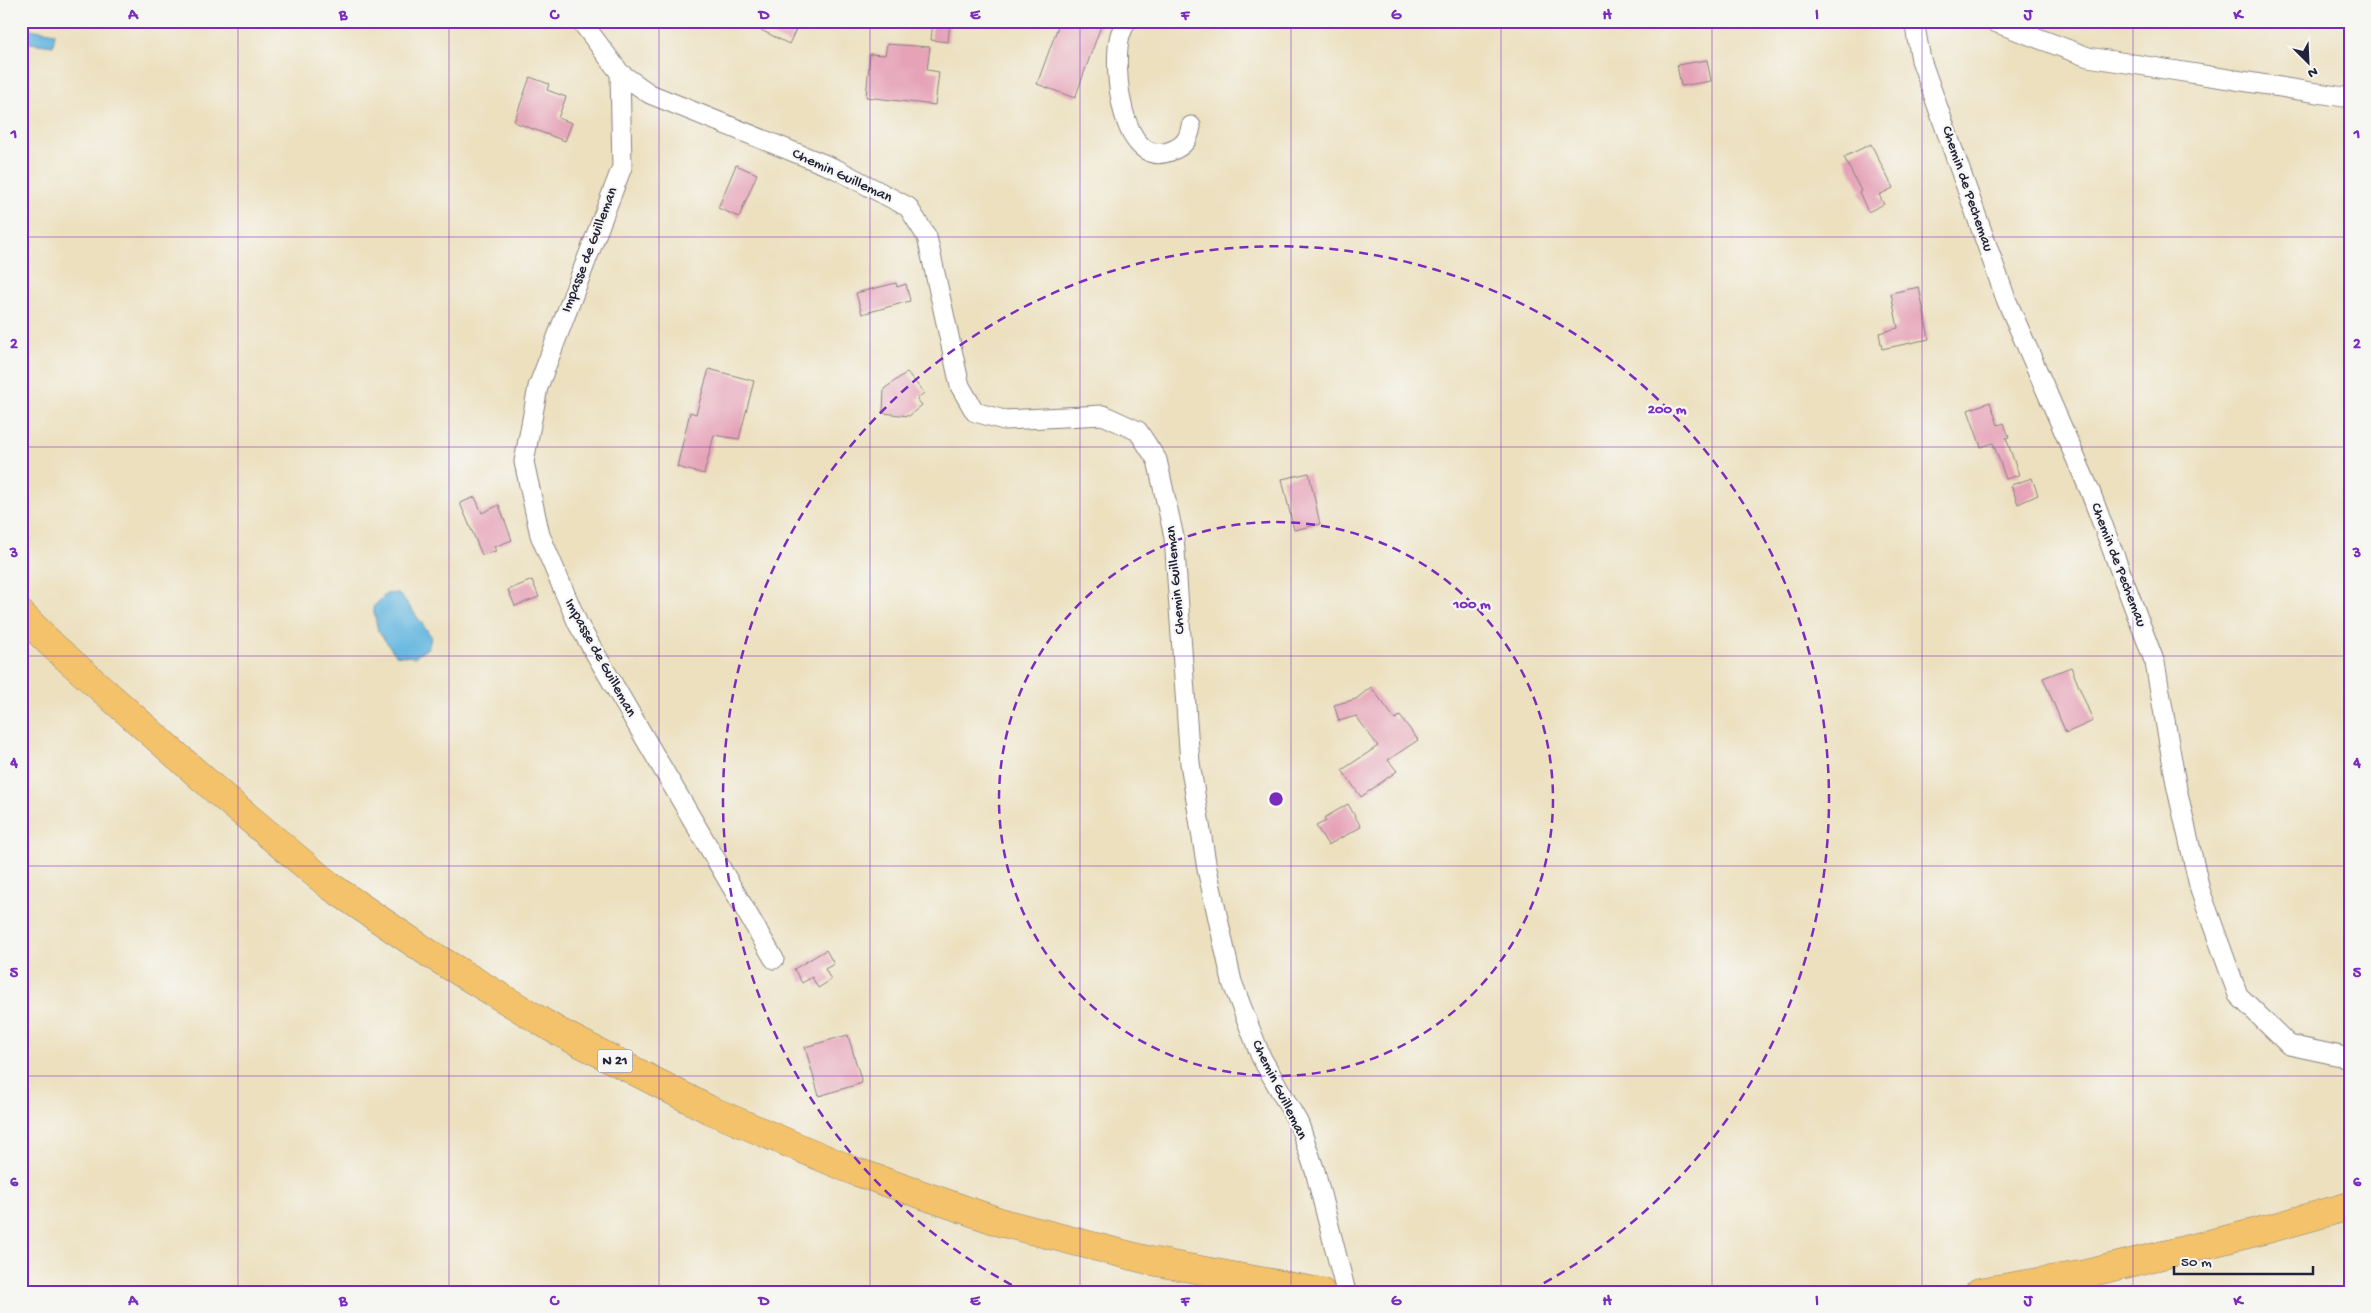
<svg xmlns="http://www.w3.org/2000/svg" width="2371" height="1313" viewBox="0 0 2371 1313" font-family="'Gochi Hand',sans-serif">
  <rect width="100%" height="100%" fill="#f6f6f2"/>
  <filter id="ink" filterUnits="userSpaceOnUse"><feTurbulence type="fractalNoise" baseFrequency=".02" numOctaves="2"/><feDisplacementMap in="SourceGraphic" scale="10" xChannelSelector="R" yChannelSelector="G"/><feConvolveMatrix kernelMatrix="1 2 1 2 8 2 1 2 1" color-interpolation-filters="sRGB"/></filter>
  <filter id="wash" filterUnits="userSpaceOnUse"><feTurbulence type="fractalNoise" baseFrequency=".0096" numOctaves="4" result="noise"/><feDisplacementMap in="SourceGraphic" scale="20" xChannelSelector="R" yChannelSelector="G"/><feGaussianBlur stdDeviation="1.12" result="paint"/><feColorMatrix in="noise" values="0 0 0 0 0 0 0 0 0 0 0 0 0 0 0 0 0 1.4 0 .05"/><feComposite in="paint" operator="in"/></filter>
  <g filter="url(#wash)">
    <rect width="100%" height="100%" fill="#ece0bf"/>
    <path fill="#63b6df" stroke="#426c8d" d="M23,28L55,33L53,46L22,42Z
      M397,593L404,599L431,636L429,647L415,657L396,655L378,631L373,607L386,594Z"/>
    <g id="blocks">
      <path fill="#e6a3b8" d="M743,21H800L789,44Z
        M933,21H950L948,42L931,40Z
        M1060,21H1088L1101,26L1075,98L1037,84Z
        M887,44L930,47L927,70L939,72L935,105L866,97L870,54L885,55Z
        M1707,60L1711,81L1681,86L1677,65Z
        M530,77L549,84L547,90L566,97L558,118L572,123L565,141L514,122Z
        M1871,144L1893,188L1879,195L1884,204L1868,212L1859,192L1861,191L1844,157Z
        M736,165L757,174L739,217L718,208Z
        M896,283L897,287L906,284L910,301L862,314L856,293Z
        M1919,287L1929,339L1882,349L1879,333L1898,328L1891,293Z
        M709,369L754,381L739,439L714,435L704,474L677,467L690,412L696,414Z
        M907,372L924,393L917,399L922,405L909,416L883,413L884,389Z
        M1990,402L1998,425L2004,423L2009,437L2006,438L2019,475L2006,479L1993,443L1981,447L1968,410Z
        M1309,473L1320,524L1294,530L1282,479Z
        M2032,478L2038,495L2018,504L2011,485Z
        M475,497L482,513L499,505L512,540L494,547L496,551L482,555L460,503Z
        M532,580L539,597L515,606L508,590Z
        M2071,667L2093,721L2066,733L2043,678Z
        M1371,687L1395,719L1400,716L1418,740L1388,760L1397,771L1361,797L1342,770L1378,746L1356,716L1339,721L1334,705L1356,699Z
        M1348,804L1361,827L1328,845L1316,826L1326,821L1324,818Z
        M826,950L834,964L825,969L831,980L818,988L812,977L802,983L794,969Z
        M848,1035L862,1083L819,1096L805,1047Z"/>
    </g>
  </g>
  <g filter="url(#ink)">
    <use href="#blocks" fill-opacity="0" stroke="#87817d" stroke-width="1"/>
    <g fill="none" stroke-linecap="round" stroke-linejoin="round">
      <defs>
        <path id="street" d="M581,21L620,73L650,94L836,169L908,207L927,237L960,386L975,412L1004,420L1103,415L1138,431L1157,460L1174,537L1190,763L1207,869L1232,982L1261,1057L1299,1124L1315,1171L1346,1292
          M1126,21C1124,26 1122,31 1120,35C1112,67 1121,171 1171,151C1184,146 1189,139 1191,126
          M1914,21L1921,60L2006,299L2090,491L2155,663L2177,789L2200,890L2238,995L2289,1045L2350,1058
          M1992,21L2088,57L2350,98
          M620,73L622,167L538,387L524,462L540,535L578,624L774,959"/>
        <path id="primary" d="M21,614L52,645L219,793L330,886L430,954L557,1031L708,1109L854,1171L1003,1223L1151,1261L1321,1292
          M1979,1292L2085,1274L2261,1231L2350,1206"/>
      </defs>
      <use href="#street" stroke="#87817d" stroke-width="21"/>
      <use href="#primary" stroke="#87817d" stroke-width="29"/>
      <use href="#street" stroke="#fff" stroke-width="19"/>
      <use href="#primary" stroke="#f3c26a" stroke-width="28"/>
    </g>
  </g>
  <path fill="none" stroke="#7b2cbf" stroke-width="1" stroke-opacity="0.55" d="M238,21V1292M449,21V1292M659,21V1292M870,21V1292M1080,21V1292M1291,21V1292M1501,21V1292M1712,21V1292M1922,21V1292M2133,21V1292M21,237H2350M21,447H2350M21,656H2350M21,866H2350M21,1076H2350"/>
  <g fill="none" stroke="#7b2cbf" stroke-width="2.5" stroke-dasharray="9 6">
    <circle cx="1276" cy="799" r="277"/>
    <path d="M1025 1292A553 553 0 1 1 1527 1292"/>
  </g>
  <g text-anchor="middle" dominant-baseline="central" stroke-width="4.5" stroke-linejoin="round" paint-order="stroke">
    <rect fill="#f6f6f2" stroke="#626272" stroke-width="1" x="597.5" y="1049.5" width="35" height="23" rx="4"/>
    <g font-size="14" font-weight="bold" fill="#22223b">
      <text x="615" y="1061">N 21</text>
    </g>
    <g font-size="15" fill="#22223b" stroke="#f6f6f2">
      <text transform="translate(842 176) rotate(25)">Chemin Guilleman</text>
      <text transform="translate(1967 189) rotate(71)">Chemin de Pechemau</text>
      <text transform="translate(590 250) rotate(-69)">Impasse de Guilleman</text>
      <text transform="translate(2118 565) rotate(69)">Chemin de Pechemau</text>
      <text transform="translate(1176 580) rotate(-95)">Chemin Guilleman</text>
      <text transform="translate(600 658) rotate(61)">Impasse de Guilleman</text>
      <text transform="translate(1279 1090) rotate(64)">Chemin Guilleman</text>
    </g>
  </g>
  <circle cx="1276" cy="799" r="8" fill="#7b2cbf" stroke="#f6f6f2" stroke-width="2.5"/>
  <g font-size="15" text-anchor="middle" font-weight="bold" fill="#7b2cbf" stroke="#f6f6f2" stroke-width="4.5" stroke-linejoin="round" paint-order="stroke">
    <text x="1667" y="413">200 m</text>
    <text x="1472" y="608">100 m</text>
  </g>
  <rect width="2371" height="1313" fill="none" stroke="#f6f6f2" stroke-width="55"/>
  <g transform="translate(2308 62) rotate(156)" stroke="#f6f6f2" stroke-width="4" paint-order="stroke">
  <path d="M0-4L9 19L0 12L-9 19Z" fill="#22223b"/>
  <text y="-8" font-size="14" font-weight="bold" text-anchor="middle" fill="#22223b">N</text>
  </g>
  <path d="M2174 1266v8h139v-8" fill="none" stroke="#22223b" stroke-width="2.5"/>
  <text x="2181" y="1266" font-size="15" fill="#22223b" stroke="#f6f6f2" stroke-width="4" paint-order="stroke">50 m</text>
  <rect x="28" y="28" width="2316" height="1258" fill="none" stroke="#7b2cbf" stroke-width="2"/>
  <g font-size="16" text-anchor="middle" font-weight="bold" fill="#7b2cbf">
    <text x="133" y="19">A</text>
    <text x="343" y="19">B</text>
    <text x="554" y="19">C</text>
    <text x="764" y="19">D</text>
    <text x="975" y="19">E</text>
    <text x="1185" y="19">F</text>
    <text x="1396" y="19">G</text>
    <text x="1607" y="19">H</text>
    <text x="1817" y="19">I</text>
    <text x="2028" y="19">J</text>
    <text x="2238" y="19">K</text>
    <text x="14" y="138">1</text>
    <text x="2357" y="138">1</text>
    <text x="14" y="348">2</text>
    <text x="2357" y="348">2</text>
    <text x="14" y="557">3</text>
    <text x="2357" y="557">3</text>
    <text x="14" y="767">4</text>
    <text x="2357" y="767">4</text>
    <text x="14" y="977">5</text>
    <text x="2357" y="977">5</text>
    <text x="14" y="1186">6</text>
    <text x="2357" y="1186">6</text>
    <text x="133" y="1305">A</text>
    <text x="343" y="1305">B</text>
    <text x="554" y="1305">C</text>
    <text x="764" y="1305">D</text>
    <text x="975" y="1305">E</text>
    <text x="1185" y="1305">F</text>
    <text x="1396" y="1305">G</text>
    <text x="1607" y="1305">H</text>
    <text x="1817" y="1305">I</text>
    <text x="2028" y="1305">J</text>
    <text x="2238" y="1305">K</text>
  </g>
</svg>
